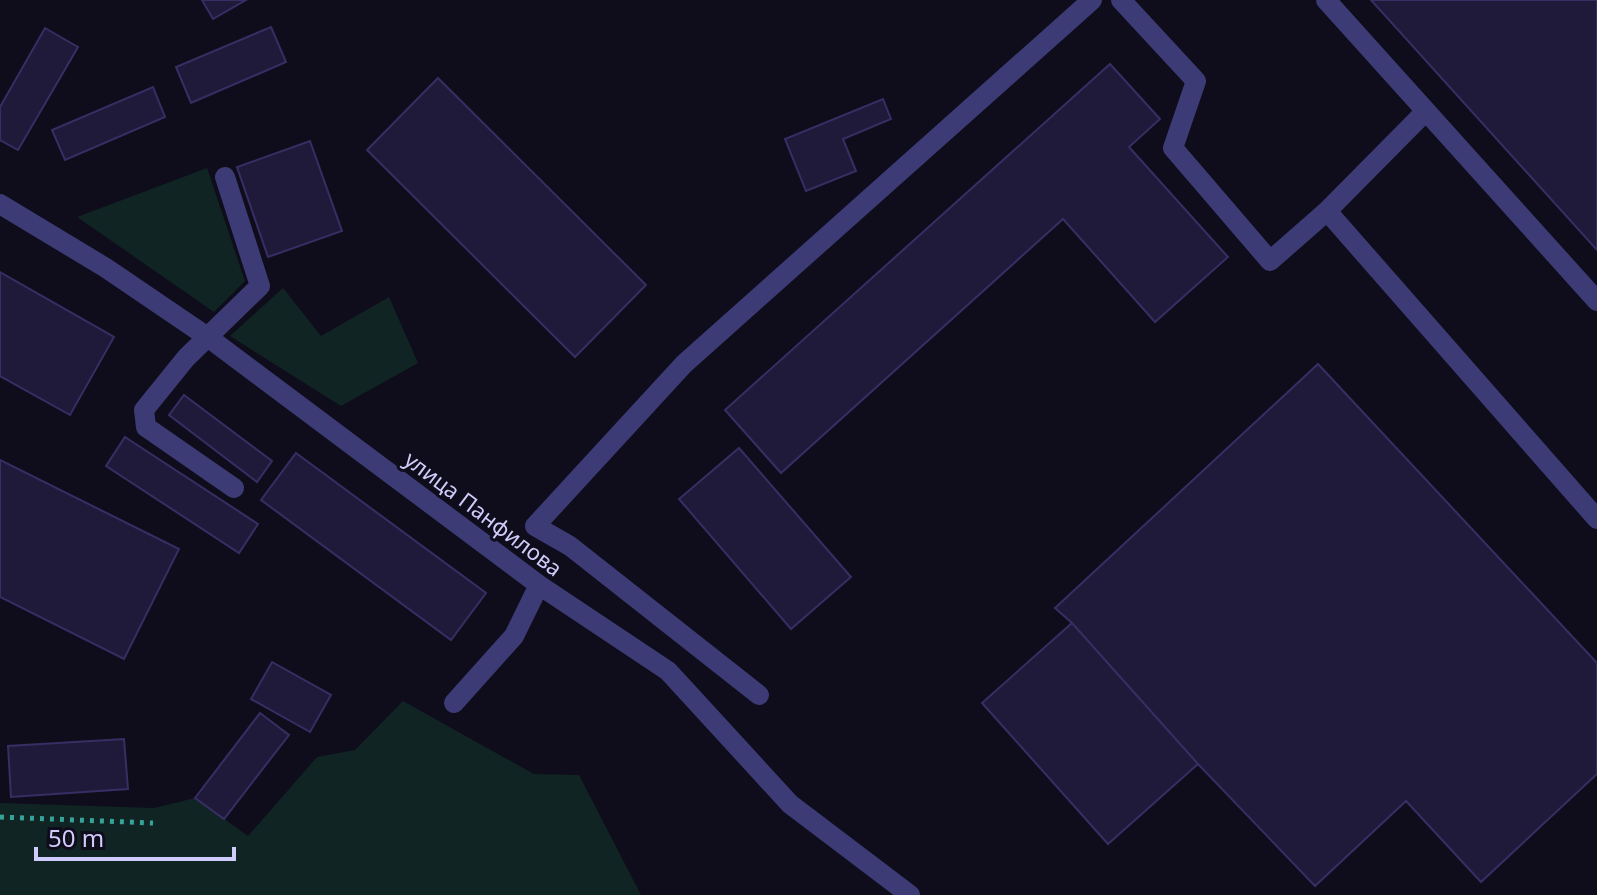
<svg xmlns="http://www.w3.org/2000/svg" width="1597" height="895" viewBox="0 0 1597 895" font-family="'Noto Sans',sans-serif">
  <rect width="100%" height="100%" fill="#0f0d1b"/>
  <path fill="#102423" d="M207,168L245,281L214,312L77,217Z
    M283,288L321,336L389,297L418,363L341,406L230,336Z
    M403,701L534,774L579,775L641,895H0V803L154,808L195,798L248,836L317,757L355,750Z"/>
  <path fill="#201a3a" stroke="#372e64" stroke-width="2" d="M202,0H246L213,19Z
    M1371,0H1597V250Z
    M271,27L286,62L191,103L176,67Z
    M45,28L78,47L18,150L0,140V107Z
    M1110,64L1160,119L1129,147L1228,257L1155,322L1063,219L781,473L725,410Z
    M438,78L646,285L575,357L367,150Z
    M153,87L165,117L65,160L52,130Z
    M883,99L891,119L843,139L856,171L806,191L785,139Z
    M310,141L342,231L268,257L237,167Z
    M0,272L114,337L70,415L0,376Z
    M1318,364L1597,663V774L1481,882L1406,801L1315,886L1198,764L1072,623L1055,608Z
    M184,395L272,461L257,482L169,415Z
    M125,437L258,524L239,553L106,466Z
    M739,448L851,577L791,629L679,499Z
    M296,453L486,593L451,640L261,500Z
    M0,460L179,549L124,659L0,597Z
    M1072,623L1198,764L1108,844L982,703Z
    M272,662L331,695L310,732L251,699Z
    M260,713L289,735L224,819L195,798Z
    M124,739L128,789L11,797L8,746Z"/>
  <g fill="none" stroke-linecap="round" stroke-linejoin="round">
    <path stroke="#36a39a" stroke-width="5" stroke-dasharray="4 6" stroke-linecap="butt" d="M0,817L153,823"/>
    <path stroke="#3c3b76" stroke-width="20" d="M1121,0L1196,81L1173,148L1270,261L1327,211
      M1326,0L1597,301
      M1426,111L1327,211L1597,519
      M225,177L260,286L186,358L144,410L146,427L234,488
      M0,204L106,268L209,338L539,585L668,671L790,804L910,895
      M759,695L570,546L535,526L684,364L1092,0
      M454,703L514,636L539,585"/>
  </g>
  <g text-anchor="middle" dominant-baseline="central" stroke-width="6" stroke-linejoin="round" paint-order="stroke">
    <g font-size="22" fill="#cfcbfb" stroke="#0f0d1b">
      <text transform="translate(484 513) rotate(37)">улица Панфилова</text>
    </g>
  </g>
  <path d="M36 847v12h198v-12" fill="none" stroke="#cfcbfb" stroke-width="4"/>
  <text x="48" y="847" font-size="24" fill="#cfcbfb" stroke="#0f0d1b" stroke-width="6" paint-order="stroke">50 m</text>
</svg>
